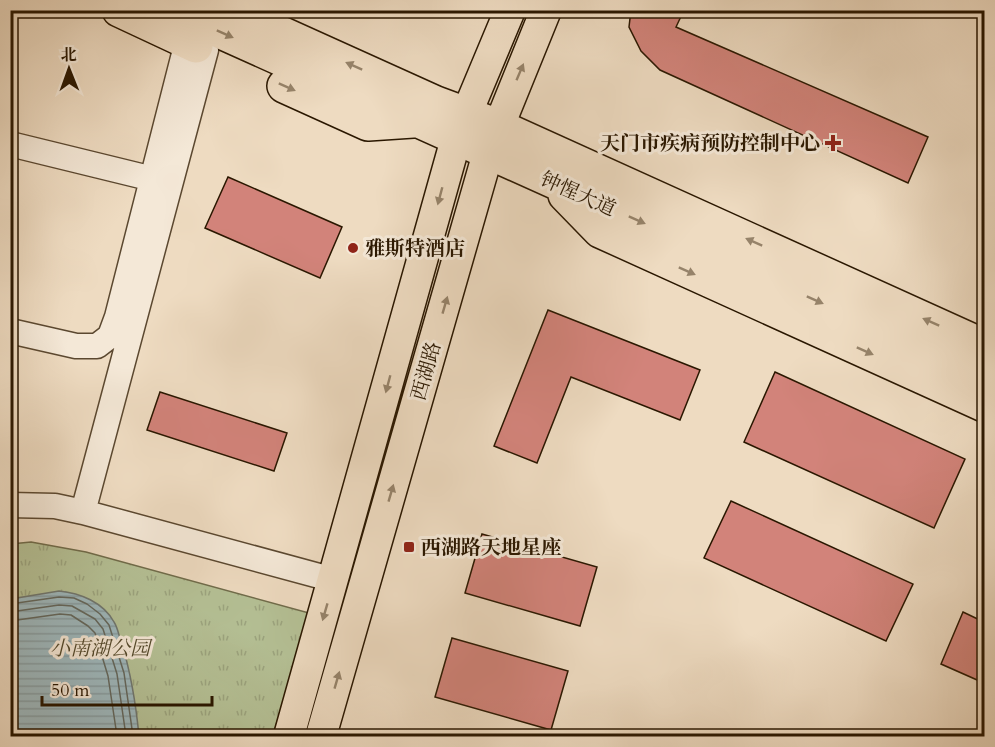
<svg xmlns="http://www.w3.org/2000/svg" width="995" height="747" viewBox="0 0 995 747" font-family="Cardo,'Noto Serif SC',serif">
  <defs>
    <pattern id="grass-tufts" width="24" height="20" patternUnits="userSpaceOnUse" patternTransform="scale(1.5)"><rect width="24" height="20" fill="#b5c196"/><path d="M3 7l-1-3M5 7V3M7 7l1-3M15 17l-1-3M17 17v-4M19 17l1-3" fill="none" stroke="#9ca580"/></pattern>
    <pattern id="water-rules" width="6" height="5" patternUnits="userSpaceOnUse" patternTransform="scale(1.5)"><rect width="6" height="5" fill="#9eb8bd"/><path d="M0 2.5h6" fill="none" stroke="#889da1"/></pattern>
  </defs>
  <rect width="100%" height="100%" fill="#eedbc1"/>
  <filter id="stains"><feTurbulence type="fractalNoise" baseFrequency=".00333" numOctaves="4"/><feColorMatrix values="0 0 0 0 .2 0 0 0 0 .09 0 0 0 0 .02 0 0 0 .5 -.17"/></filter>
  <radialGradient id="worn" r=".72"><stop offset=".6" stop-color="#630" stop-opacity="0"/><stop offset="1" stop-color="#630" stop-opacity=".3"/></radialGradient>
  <path fill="url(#grass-tufts)" stroke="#706c4b" stroke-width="1.5" d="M31,542L86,552L309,613L273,736H11V544Z"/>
  <path fill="url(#water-rules)" stroke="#707871" stroke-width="1.5" d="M59,591C80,593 103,602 114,622C118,628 119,637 122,644C131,674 136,705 139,736H11V599Z"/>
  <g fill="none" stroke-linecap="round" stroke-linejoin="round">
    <path stroke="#64685e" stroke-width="1.5" d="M10,604L59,597L74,598L87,604L100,614L109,625L124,673L133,736
      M10,612L59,605L72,606L95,619L103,629L117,674L126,736
      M10,621L60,614L71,615L88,626L95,633L108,676L117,736"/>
  </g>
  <path fill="#d2837a" stroke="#2a1700" stroke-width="1.5" d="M631,10H684L676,27L928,137L908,183L660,70L641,51L629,27Z
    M228,177L342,227L320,278L205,228Z
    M548,310L700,370L680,420L571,377L537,463L494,446Z
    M775,372L965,459L934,528L744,442Z
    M160,392L287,433L274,471L147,430Z
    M731,501L913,584L886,641L704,558Z
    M482,534L597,567L580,626L465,593Z
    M963,612L984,622V683L941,664Z
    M452,638L568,671L551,730L435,697Z"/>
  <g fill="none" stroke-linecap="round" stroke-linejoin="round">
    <defs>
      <path id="minor" d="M10,144L153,179
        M10,331L76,346H97L110,336L117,317L187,42
        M10,505L55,506L83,512L334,580
        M83,512L206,50"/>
      <path id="major" d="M289,736L456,139L510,10
        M321,736L488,153L546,10"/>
      <path id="highway" d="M119,10L196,46
        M172,10L984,375
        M230,10L436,103L498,126L984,346
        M284,86L368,124L413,121
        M565,195L600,231L984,405"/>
    </defs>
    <use href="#minor" stroke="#5b4830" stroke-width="27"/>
    <use href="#major" stroke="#2a1700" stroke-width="33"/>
    <use href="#highway" stroke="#2a1700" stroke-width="36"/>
    <use href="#minor" stroke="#f4e8d7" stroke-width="24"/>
    <use href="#major" stroke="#eedbc1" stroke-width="30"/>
    <use href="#highway" stroke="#eedbc1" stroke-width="33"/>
  </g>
  <defs><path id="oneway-solid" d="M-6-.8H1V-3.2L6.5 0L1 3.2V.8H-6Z" transform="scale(1.5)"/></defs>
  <g fill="#96836a">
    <use href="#oneway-solid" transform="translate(225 34) rotate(24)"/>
    <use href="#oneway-solid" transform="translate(354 66) rotate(-156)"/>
    <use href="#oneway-solid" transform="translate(520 72) rotate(-67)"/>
    <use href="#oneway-solid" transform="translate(287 87) rotate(24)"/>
    <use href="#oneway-solid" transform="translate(440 196) rotate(105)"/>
    <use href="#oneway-solid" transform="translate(637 220) rotate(24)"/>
    <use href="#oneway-solid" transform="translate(754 242) rotate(-156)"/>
    <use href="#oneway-solid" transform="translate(687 271) rotate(24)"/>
    <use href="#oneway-solid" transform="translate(815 300) rotate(24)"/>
    <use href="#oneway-solid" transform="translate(445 305) rotate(-74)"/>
    <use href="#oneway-solid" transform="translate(931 322) rotate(-156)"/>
    <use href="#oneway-solid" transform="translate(865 351) rotate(24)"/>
    <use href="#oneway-solid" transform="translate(388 384) rotate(105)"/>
    <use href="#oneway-solid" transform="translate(391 493) rotate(-74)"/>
    <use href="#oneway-solid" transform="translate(325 612) rotate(106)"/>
    <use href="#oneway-solid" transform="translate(337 680) rotate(-74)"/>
  </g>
  <g fill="#8f2418" stroke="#f4e8d7" stroke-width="2">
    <path d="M830 134h6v6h6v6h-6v6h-6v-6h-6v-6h6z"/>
    <circle cx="353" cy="248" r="6"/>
    <rect x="403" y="541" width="12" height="12" rx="3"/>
  </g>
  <g text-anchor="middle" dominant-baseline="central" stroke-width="6" stroke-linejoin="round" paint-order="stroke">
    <g font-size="20" font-weight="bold" fill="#2a1700" stroke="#f4e8d7" text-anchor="start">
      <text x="820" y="143" text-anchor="end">天门市疾病预防控制中心</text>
      <text x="365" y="248">雅斯特酒店</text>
      <text x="421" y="547">西湖路天地星座</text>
    </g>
    <g font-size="20" fill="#2a1700" stroke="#f4e8d7">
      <text transform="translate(578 194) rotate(24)">钟惺大道</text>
      <text transform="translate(426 371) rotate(-74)">西湖路</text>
    </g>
    <g font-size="20" font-style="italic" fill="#544a2d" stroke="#f4e8d7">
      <text x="100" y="648">小南湖公园</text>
    </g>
  </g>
  <rect width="995" height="747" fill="none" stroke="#eedbc1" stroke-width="36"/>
  <rect x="12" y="12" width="971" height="723" fill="none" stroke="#2a1700" stroke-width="3"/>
  <rect x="18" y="18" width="959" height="711" fill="none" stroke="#2a1700" stroke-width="1.5"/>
  <g transform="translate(69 69) rotate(359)" stroke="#f4e8d7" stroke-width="4.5" paint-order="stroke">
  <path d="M0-4.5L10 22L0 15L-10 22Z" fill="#2a1700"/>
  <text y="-9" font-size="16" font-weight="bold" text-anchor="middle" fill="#2a1700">北</text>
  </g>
  <path d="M42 696v9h170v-9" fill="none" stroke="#2a1700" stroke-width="3"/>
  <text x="51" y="696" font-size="18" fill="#2a1700" stroke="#f4e8d7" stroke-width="4.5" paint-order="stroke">50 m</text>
  <rect width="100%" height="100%" filter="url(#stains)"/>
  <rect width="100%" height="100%" fill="url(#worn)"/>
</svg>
